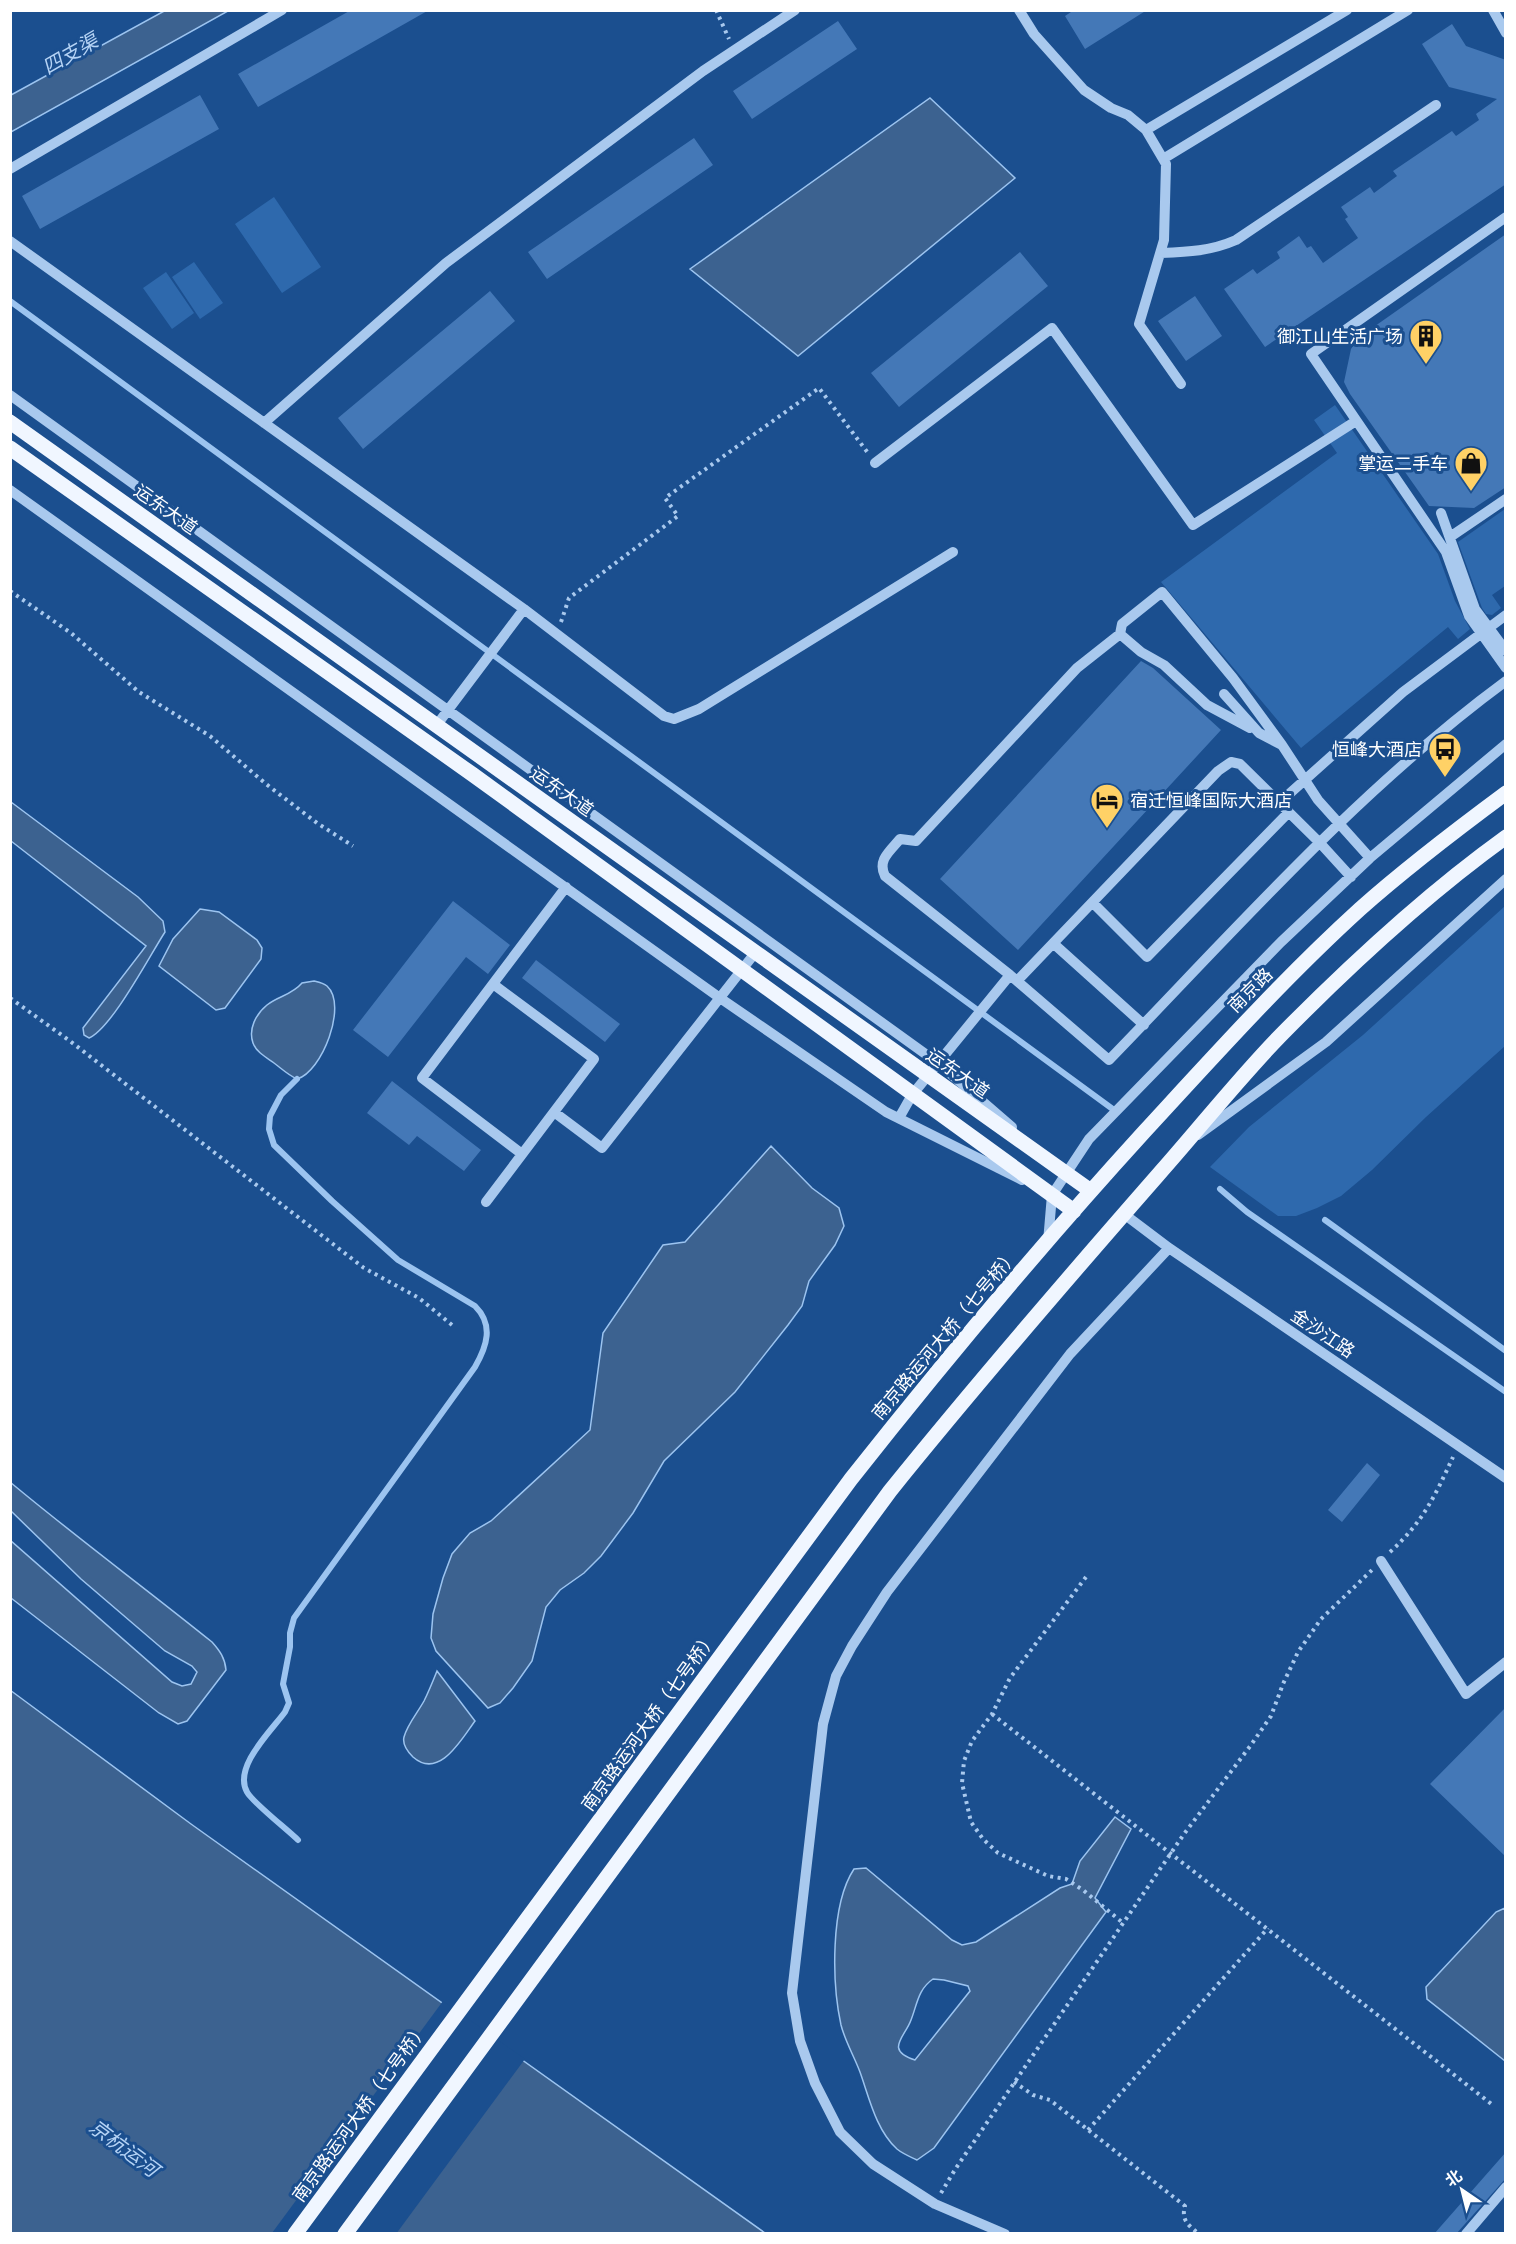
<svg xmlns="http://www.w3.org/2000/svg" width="1516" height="2244" viewBox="0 0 1516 2244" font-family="Roboto,'Noto Sans SC',sans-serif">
  <rect width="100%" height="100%" fill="#1b4f8f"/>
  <path fill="#2e69ad" d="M274,197L321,267L282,293L235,224Z
    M194,262L223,303L200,319L172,277Z
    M166,272L194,313L172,329L143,288Z
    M1335,405L1438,554L1455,601L1470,629L1458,639L1448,627L1301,748L1161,582L1337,453L1314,420Z
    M1505,509V586L1492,595L1501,608L1492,615L1486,614L1482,608L1458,542Z
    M1505,906V1046L1426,1117L1372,1170L1341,1196L1317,1208L1296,1216H1278L1210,1167L1249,1127L1363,1035Z"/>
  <path fill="#3c6290" stroke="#9cc4f0" stroke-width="1.5" fill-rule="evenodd" d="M166,10L228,11L11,132V95Z
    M930,98L1015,178L798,356L690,269Z
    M11,802L138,897L163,921L165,932C150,955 112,1028 89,1038L84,1035L83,1028L146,946L11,841Z
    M200,909L219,912L257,940L262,948L261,959L225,1008L216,1010L159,966L173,939Z
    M314,981C318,982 323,983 327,986C348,1005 322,1072 297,1079C288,1075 282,1069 274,1063C267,1058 256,1052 253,1043C248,1029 256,1014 267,1005C278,996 292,995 302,983Z
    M771,1146L812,1188L839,1208L844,1226L835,1245L809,1281L802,1306L788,1325L735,1392L664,1461L633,1513L601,1556L584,1573L560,1590L546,1607L532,1661L513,1688L500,1703L488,1708L436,1651L431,1638L433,1614L443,1578L452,1554L470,1533L491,1521L590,1430L603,1333L663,1245L685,1242Z
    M10,1482C76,1537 145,1588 212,1642C220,1651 225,1658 226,1670L187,1721L178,1724L159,1713L11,1598V1541L172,1682L182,1686L191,1684L197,1672L192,1666L165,1651L81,1579L11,1511Z
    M437,1671L475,1721C461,1740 439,1780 413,1757C408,1752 402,1745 404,1737C407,1725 418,1712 424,1701C429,1691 433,1681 437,1671Z
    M10,1690L191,1824L765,2233H11Z
    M1115,1817L1131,1829L1095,1898L1106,1912L934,2148L917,2160C911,2157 903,2154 897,2149C876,2130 869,2097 860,2072C854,2056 845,2041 841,2025C832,1984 830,1905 854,1869L866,1868L952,1940L962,1945L976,1942L1060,1888L1072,1884L1080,1861ZM933,1979L944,1980L968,1986L970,1991L915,2060C884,2050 905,2037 911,2020C917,2005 918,1989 933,1979Z
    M1505,1908V2061L1427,1999L1426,1987L1496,1912Z"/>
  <path fill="#1b4f8f" d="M443,2001L525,2059L396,2234L272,2233Z"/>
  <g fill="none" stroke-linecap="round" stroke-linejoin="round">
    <path stroke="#9cc4f0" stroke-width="6" d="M10,301L1114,1110
      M297,1079L281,1095L270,1116L269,1129L274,1145L332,1201L398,1260L475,1306C494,1325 487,1346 475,1367L294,1618L290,1633V1647L283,1684L289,1703L285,1712C271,1731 233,1767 247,1792C252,1802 288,1830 298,1840
      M1220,1189L1247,1212L1506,1392
      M1325,1220L1506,1351"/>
  </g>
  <path fill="#4478b7" d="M351,10H429L258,107L238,74Z
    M1074,10H1147L1085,49L1065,16Z
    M838,21L857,49L752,119L733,91Z
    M1452,24L1466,46L1506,60V184L1265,347L1224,289L1253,269L1257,274L1280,258L1277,252L1299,236L1307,248L1311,246L1323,263L1358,238L1345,219L1348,217L1341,207L1370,187L1374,193L1397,176L1393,171L1452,131L1456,136L1479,120L1476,114L1497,99L1449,87L1422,44Z
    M200,95L219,129L40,229L22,196Z
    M694,138L713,165L547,279L528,252Z
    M1506,234V487L1474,508L1429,506L1350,394L1344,382L1351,349L1358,338Z
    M1020,252L1048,286L899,407L871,373Z
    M490,291L515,321L363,449L338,418Z
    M1195,296L1222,336L1186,361L1158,321Z
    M1141,661L1153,668L1221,730L1018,950L940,879Z
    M453,901L510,945L488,974L466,957L388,1057L353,1030Z
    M536,960L620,1024L605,1042L522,978Z
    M392,1081L481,1150L464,1171L417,1136L409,1145L367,1113Z
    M1367,1463L1380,1475L1342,1522L1328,1510Z
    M1506,1707V1857L1430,1784Z
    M1506,2152V2178L1456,2234H1434Z"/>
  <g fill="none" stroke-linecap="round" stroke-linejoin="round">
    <path stroke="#a9c9ee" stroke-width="4" stroke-dasharray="3 4.5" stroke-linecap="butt" d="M716,10L729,39
      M10,591L71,633L139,692L210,736L266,784L317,823L353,846
      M561,622L569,598L678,516L665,498L819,388L868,453
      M10,998L70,1041L364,1268L419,1298L452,1325
      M1390,1552C1423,1522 1435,1496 1453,1457
      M1086,1577L1010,1678L992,1714L972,1741L964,1761L962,1783L971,1822L983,1839L998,1853L1048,1876L1066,1879L1083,1890L1123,1923
      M992,1714L1494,2106
      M1014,2082L1033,2095L1050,2100L1185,2206C1181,2220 1188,2225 1199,2234
      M1088,2130L1268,1928
      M941,2193L956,2168L1184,1834L1251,1745L1271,1716L1283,1684L1298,1652L1321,1619L1372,1570"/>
    <path stroke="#a9c9ee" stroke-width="10" d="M1019,10L1034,34L1084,90L1111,108L1128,115L1146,130L1166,164L1164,240L1139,324L1181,384
      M1493,10L1506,33
      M1146,130L1347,10
      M1163,159L1408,10
      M10,169L282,10
      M1506,217L1311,354L1446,552L1469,616L1506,668
      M10,241L524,609L664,716L674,719L699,709L953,552
      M1161,253C1188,252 1211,251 1236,240L1436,105
      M10,395L938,1063L1012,1127
      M264,423L446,263L703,71L795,10
      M875,463L1052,328L1193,525L1356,421
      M10,490L720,998L886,1112L1022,1180
      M1441,513L1475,609L1506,651
      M1450,537L1506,499
      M1120,634L1141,652L1164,665L1207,705L1250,728
      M1224,694L1259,733L1282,745L1318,800L1370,858
      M436,726L524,609
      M1279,803L1403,692L1506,615
      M1093,903L1147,957L1289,812
      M1054,944L1144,1025
      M1010,975L885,876C877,860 890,851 900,839L916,841L1077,668L1120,634L1122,624L1162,592L1233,678L1282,745
      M1017,981L1218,771L1231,762L1240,764L1320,843L1351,877
      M554,1112L602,1148L755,953
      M899,1118L912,1095L1010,975L1109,1060C1236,929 1358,790 1506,681
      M1198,1135L1326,1042L1506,879
      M522,1154L422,1078L566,887
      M486,1202L594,1059L493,984
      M1124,1214L1169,1248L1506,1478
      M1048,1242L1052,1195L1089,1139L1281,942L1370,858L1506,744
      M1381,1561L1466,1694L1506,1662
      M1005,2234L935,2204L873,2164L840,2132L815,2083L800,2041L792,1993L823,1724L836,1676L852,1646L887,1592L1070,1354L1169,1248
      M1466,2234L1506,2187"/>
    <path stroke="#f0f6ff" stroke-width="15" d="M10,422L1091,1191
      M10,448L472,774L1074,1211
      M295,2234L851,1479C945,1360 1042,1244 1144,1132C1214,1056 1283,979 1360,909C1406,868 1456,830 1506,793
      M345,2234L890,1491C977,1383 1067,1279 1158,1175C1199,1129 1238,1079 1281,1035C1351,964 1424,896 1506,837"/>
  </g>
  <defs>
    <symbol id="building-pin" viewBox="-11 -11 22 30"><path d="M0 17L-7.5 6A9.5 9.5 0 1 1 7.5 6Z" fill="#ffd166" stroke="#1b4f8f"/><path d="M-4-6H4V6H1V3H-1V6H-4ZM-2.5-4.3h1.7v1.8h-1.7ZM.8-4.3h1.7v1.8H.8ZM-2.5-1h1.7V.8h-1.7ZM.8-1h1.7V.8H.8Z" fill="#111"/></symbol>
    <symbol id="shop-pin" viewBox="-11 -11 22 30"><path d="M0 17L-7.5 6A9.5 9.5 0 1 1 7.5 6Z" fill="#ffd166" stroke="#1b4f8f"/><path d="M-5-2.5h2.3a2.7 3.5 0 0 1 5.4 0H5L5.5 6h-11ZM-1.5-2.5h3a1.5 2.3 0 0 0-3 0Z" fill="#111"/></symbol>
    <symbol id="bus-pin" viewBox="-11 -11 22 30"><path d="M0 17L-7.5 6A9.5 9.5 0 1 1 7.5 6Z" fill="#ffd166" stroke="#1b4f8f"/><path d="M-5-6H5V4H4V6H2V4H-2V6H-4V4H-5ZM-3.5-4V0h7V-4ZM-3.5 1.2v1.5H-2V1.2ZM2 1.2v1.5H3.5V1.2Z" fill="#111"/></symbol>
    <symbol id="hotel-pin" viewBox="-11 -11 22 30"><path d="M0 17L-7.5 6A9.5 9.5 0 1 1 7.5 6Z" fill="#ffd166" stroke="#1b4f8f"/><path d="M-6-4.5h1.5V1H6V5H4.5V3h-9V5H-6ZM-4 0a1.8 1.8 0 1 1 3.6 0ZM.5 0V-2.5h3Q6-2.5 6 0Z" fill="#111"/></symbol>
  </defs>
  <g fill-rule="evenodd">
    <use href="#building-pin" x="1407" y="317" width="38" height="52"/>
    <use href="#shop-pin" x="1452" y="444" width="38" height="52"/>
    <use href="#bus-pin" x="1426" y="730" width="38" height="52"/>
    <use href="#hotel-pin" x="1088" y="781" width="38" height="52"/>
  </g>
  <g text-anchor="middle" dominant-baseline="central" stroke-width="6" stroke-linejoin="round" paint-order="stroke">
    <g font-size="18" fill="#fff" stroke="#1b4f8f" text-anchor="end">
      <text x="1403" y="336">御江山生活广场</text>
      <text x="1448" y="463">掌运二手车</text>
      <text x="1422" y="749">恒峰大酒店</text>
      <text x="1130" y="800" text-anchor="start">宿迁恒峰国际大酒店</text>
    </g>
    <g font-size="18" fill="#fff" stroke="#1b4f8f">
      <text transform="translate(166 509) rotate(35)">运东大道</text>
      <text transform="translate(562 791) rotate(35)">运东大道</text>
      <text transform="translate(1250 990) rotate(-45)">南京路</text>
      <text transform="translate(958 1073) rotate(35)">运东大道</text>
      <text transform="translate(1323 1333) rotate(34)">金沙江路</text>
      <text transform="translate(945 1334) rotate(-50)">南京路运河大桥（七号桥）</text>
      <text transform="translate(649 1721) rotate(-54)">南京路运河大桥（七号桥）</text>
      <text transform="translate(360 2112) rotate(-54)">南京路运河大桥（七号桥）</text>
    </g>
    <g font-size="20" font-style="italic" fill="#b5d3f5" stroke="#1b4f8f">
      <text transform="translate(70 54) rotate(-30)">四支渠</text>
      <text transform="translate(124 2148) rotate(37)">京杭运河</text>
    </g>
  </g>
  <rect width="1516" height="2244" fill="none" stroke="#ffffff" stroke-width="24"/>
  <g transform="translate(1462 2190) rotate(325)" stroke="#1b4f8f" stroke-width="4.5" paint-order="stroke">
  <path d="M0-4.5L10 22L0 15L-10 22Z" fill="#ffffff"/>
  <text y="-9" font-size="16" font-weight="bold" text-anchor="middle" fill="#ffffff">北</text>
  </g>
</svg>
